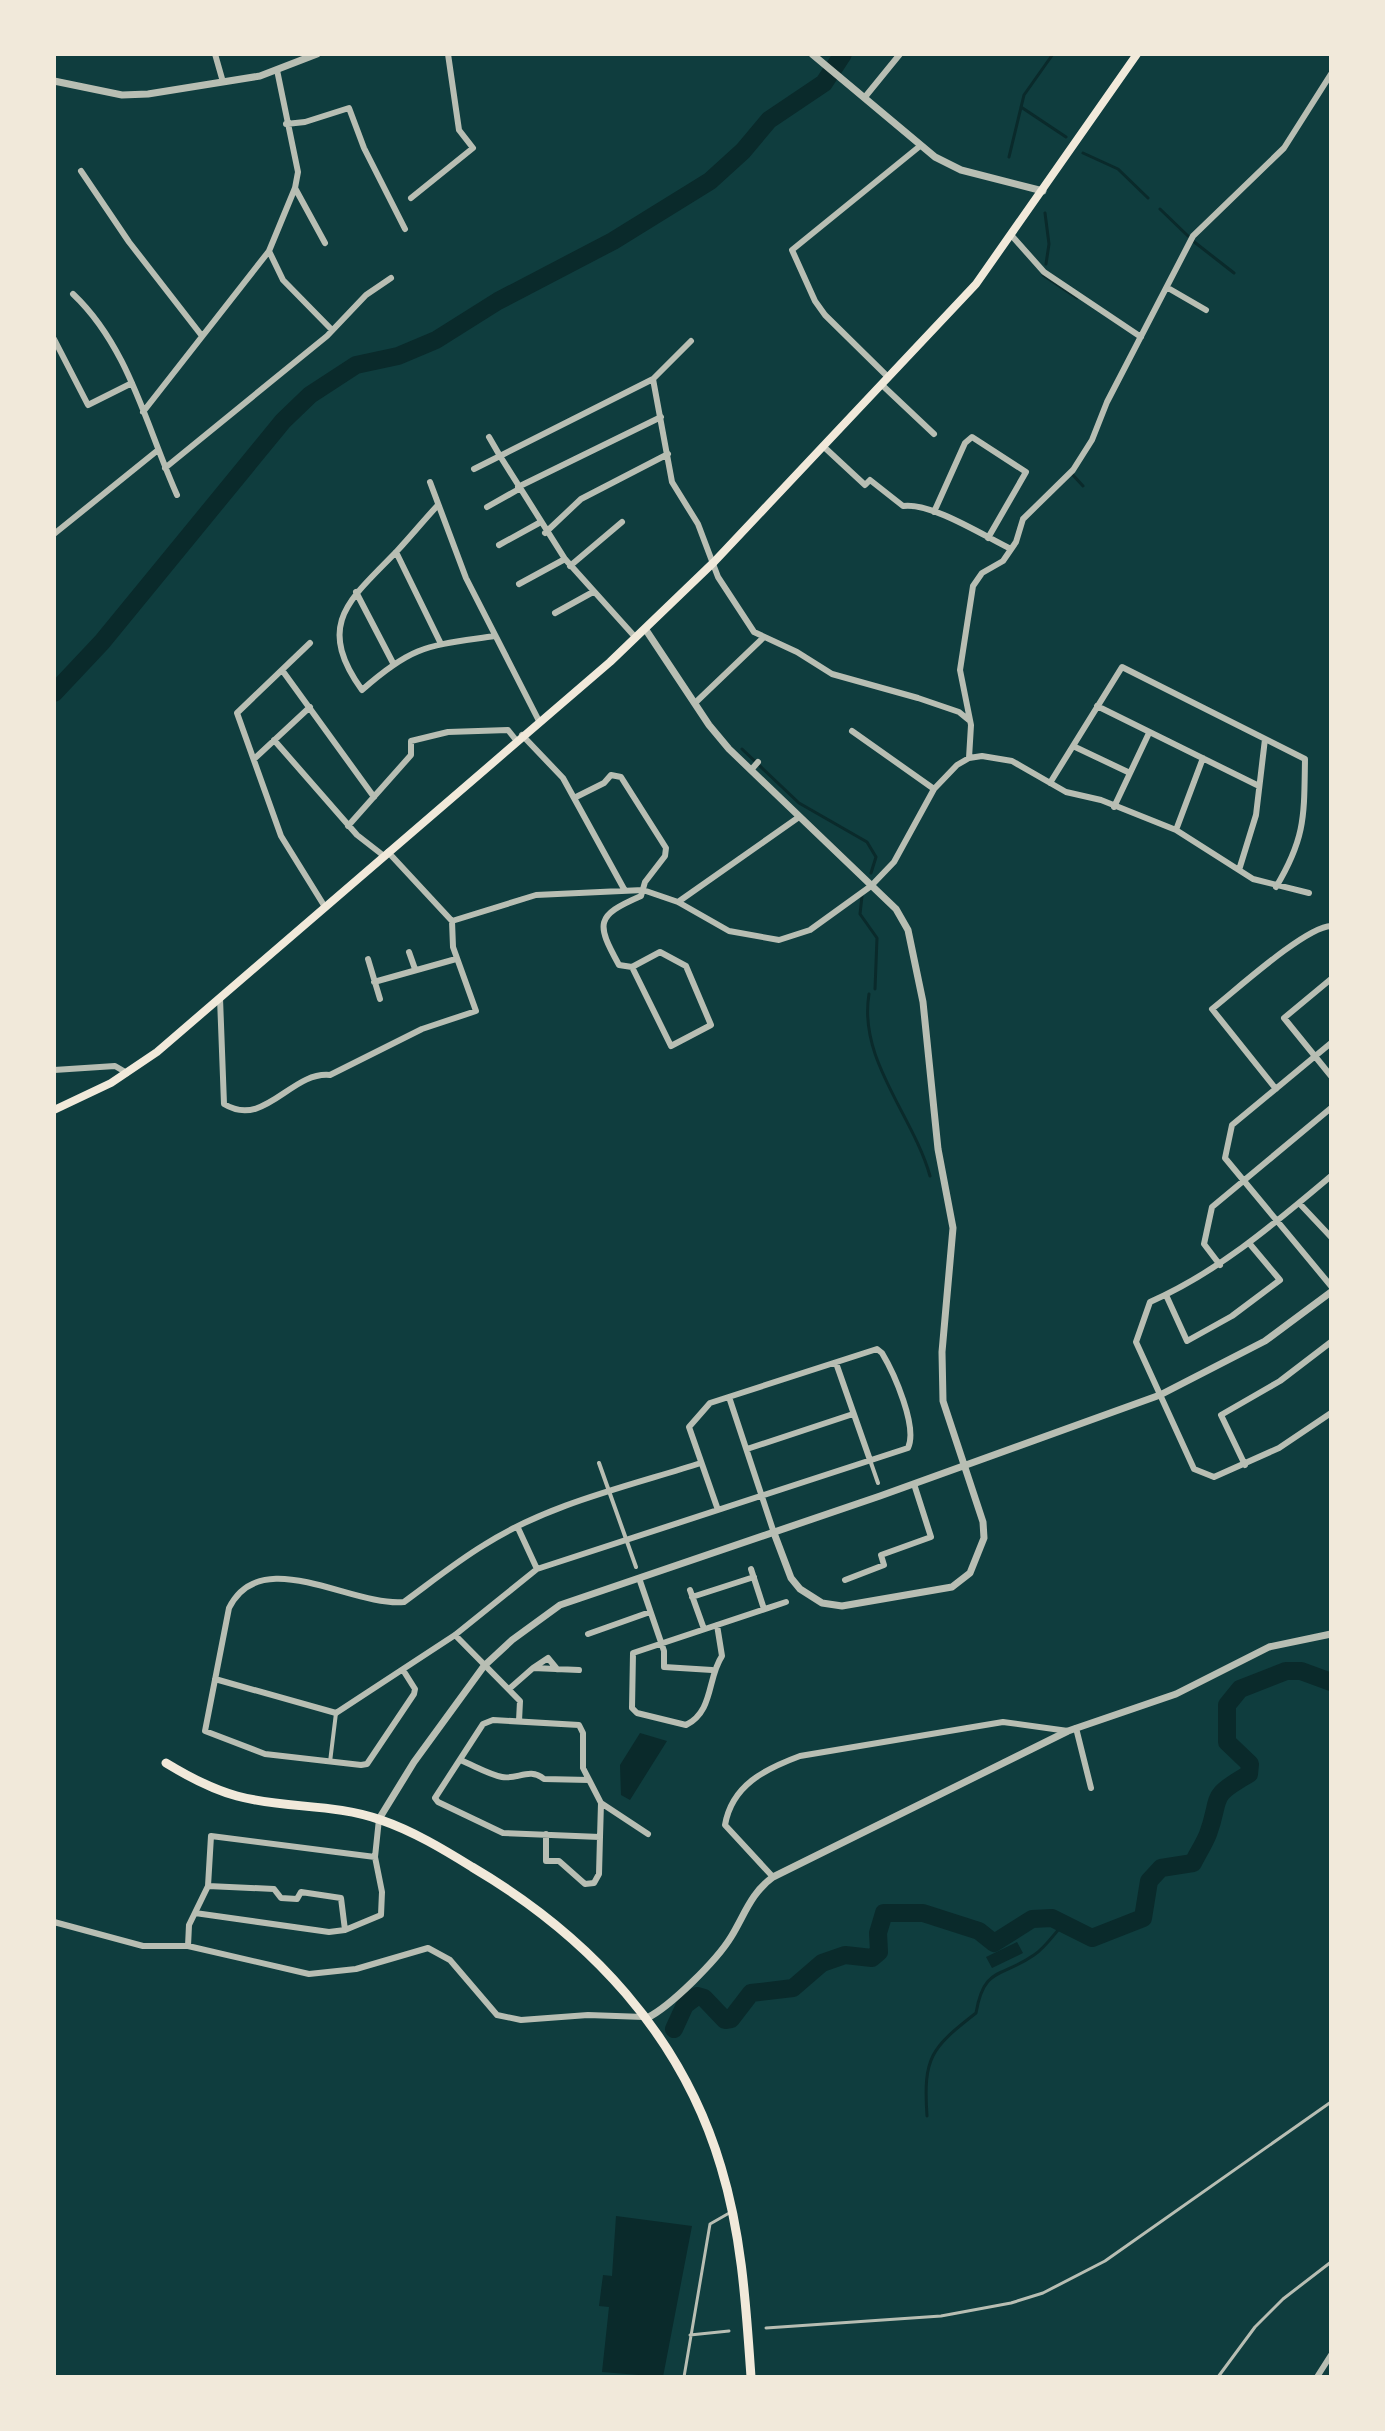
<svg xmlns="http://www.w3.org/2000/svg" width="1385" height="2431" viewBox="0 0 1385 2431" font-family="'Space Grotesk',sans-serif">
  <rect width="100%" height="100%" fill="#0f3d3e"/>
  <path fill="#0a2a2b" d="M640,1733L667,1741L630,1800L621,1795L620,1765Z
    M1017,1942L1023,1953L992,1968L986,1957Z
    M616,2216L692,2226L663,2377L602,2372L609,2307L599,2306L603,2275L612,2276Z"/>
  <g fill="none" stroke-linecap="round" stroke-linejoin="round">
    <path stroke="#0a2a2b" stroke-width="3" d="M1021,107L1066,137
      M1083,153L1118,169L1148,198
      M1009,157L1024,95L1053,54
      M1160,209L1188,236
      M1045,213L1049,244L1046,264
      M1193,241L1234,273
      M1043,275L1077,298
      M1072,474L1083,486
      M742,749L799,803L867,842L876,857L871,873
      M862,896L860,914L877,938L875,989
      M869,994C858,1060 913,1115 930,1176
      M927,2116C923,2057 931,2048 976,2013C984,1966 1001,1978 1034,1955C1045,1948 1055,1933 1064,1923"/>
    <path stroke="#0a2a2b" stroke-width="18" d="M54,693L102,642L283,421L310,395L356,365L398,356L436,340L498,301L613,241L710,181L743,151L769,120L824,83L843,54
      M674,2029L685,2005L697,1996L704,1998L725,2020L731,2019L751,1993L793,1988L822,1963L845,1955L872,1958L879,1952L878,1933L884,1913H923L979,1931L994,1943L1032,1919L1052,1918L1092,1938L1143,1918L1149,1881L1161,1868L1193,1863C1198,1853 1204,1844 1208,1834C1222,1796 1207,1798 1249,1774L1250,1764L1227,1742V1705L1240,1689L1286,1671H1301L1331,1682"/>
    <path stroke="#b8beb3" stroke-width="3" d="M766,2328L941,2316L1011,2303L1043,2293L1105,2261L1331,2102
      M690,2335L729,2331
      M684,2377L710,2224L731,2212
      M1218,2377L1255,2327L1283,2299L1331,2262"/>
    <path stroke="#b8beb3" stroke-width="4" d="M870,1460L878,1483
      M599,1463L636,1567
      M330,1762L336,1713"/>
    <path stroke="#b8beb3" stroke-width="6" d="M215,54L223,82
      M865,97L900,54
      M286,124L305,122L349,108L364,148L405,229
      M81,171L129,242L202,336
      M295,188L325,243
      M411,198L473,148L459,130L448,54
      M1012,236L1044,272L1141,337
      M269,251L283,280L332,330
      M1168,288L1206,310
      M73,294C129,347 146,426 177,495
      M54,339L88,405L132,383
      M888,377L825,315L815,301L792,250L920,146
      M653,379L691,341
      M881,384L934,434
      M143,412L269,251L295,188L298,172L277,70
      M823,446L865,485L870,480L903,506C931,502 984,536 1011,549
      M165,468L327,336L366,295L391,278
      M474,469L500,456L489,437
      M430,482L466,578L539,721
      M518,487L661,417
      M438,505C424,520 411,536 397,551C351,599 314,623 362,690C414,644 428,646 495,636
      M487,507L519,489
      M934,512L965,443L972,437L1026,472L988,538
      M545,533L581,499L668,454
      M54,534L158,450
      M499,545L539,523
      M396,552L441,644
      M570,566L622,522
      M519,584L565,559
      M356,592L393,663
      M555,613L593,592
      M636,638L565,559L500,456L653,379L672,482L698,524L718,577L754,632L797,652L832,674L918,698L959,712L970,721
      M310,643L237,713L281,836L325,907
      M282,670L374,797
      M695,703L763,638
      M1097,706L1259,786
      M852,731L934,789
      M522,735L563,778L624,889
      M274,740L357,835L384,856
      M1073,746L1130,773
      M969,758L971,725L960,670L973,586L982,573L1003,561L1016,542L1023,519L1073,470L1092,440L1107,402L1193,236L1284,148L1331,74
      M254,759L310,707
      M751,770L758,762
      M1050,783L1122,667L1305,759C1304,815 1306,837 1276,887
      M574,798L604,783L611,775L621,777L666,848L665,856L645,882L641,896C595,916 596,923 619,965L632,967L660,952L686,966L711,1025L671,1046L632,967
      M1114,807L1149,733
      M348,826L411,755V741L448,732L508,730L516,740
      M1176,830L1203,758
      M1239,870L1256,815L1265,739
      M678,902L799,817
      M452,921L536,895L643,890L678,902L729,931L779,940L810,930L871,886L894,862L934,789L957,765L969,758L982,756L1012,761L1066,792L1101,800L1176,830L1253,879L1309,893
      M409,952L415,969
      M368,959L380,999
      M1331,979L1284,1018L1331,1076
      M374,982L456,959
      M220,998L224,1104C265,1129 291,1071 330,1075L422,1029L476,1011L453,947L452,921L388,852
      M1331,1043L1232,1125L1225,1158L1331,1286
      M54,1070L115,1066L127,1073
      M1276,1089L1212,1009C1235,991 1305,927 1331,926
      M1331,1176C1274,1224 1218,1272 1150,1302L1136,1342L1194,1469L1214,1477L1279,1448L1331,1413
      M1299,1203L1331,1237
      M1220,1265L1204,1244L1212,1207L1331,1108
      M1166,1295L1187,1341L1232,1316L1280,1280L1249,1243
      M836,1363L870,1460
      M729,1397L774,1533
      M747,1449L853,1414
      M1245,1465L1221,1415L1280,1381L1331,1342
      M518,1528L537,1569
      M751,1569L764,1609
      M639,1578L664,1651V1667L712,1670
      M845,1580L884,1565L881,1555L931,1537L914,1484
      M690,1590L704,1629
      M692,1597L754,1577
      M717,1625L722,1656C707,1678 714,1711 686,1725L637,1713L632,1708L633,1653L786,1602
      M588,1634L650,1612
      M455,1635L520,1701L519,1721
      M533,1668L548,1658L557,1669
      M403,1670L415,1689L414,1694L367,1764L361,1765L265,1754L205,1731L229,1608C261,1543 351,1607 404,1602C430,1583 456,1562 484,1545C548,1504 629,1486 701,1463
      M215,1679L336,1713L455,1635L537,1569L908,1448C918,1427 894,1373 882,1353L877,1349L710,1403L689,1427L718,1510
      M509,1689L533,1668L579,1670
      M493,1720L579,1725L583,1733V1768L601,1803L600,1837L503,1833L438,1802L435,1798L483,1724Z
      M1076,1728L1091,1788
      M460,1760C473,1765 488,1774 502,1777C517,1780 530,1767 544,1779L589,1780
      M601,1803L648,1834
      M546,1834V1861H559L585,1884L594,1883L599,1874L600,1837
      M773,1877L725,1825C732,1785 765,1769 800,1756L1003,1722L1068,1731
      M208,1886L274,1889L281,1898L297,1899L301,1892L341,1898L345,1930
      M195,1913L329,1932L345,1930L381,1915L382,1892L375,1857L379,1819
      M54,1922L143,1946H188L309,1974L356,1969L428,1948L450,1960L497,2015L521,2020L588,2015L644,2017
      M188,1946L189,1925L208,1886L211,1836L375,1857
      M1317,2377L1331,2355"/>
    <path stroke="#b8beb3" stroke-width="7" d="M812,54L935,157L961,170L1043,191
      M54,81L122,95L148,94L260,76L317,54
      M646,630L709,725L729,749L896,909L908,930L923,1002L938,1149L953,1228L942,1352L943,1401L983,1522L984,1538L970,1573L952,1587L842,1606L822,1603L800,1589L791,1578L774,1533
      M379,1819L414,1762L484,1666L512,1640L560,1605L880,1496L1160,1395L1265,1341L1331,1292
      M647,2018C671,2006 717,1960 731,1937C745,1914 751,1893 773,1877L1068,1731L1176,1694L1269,1647L1331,1634"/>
    <path stroke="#f1e9da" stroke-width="8" d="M54,1110L111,1083L157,1052L610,662L714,562L976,284L1137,54"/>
    <path stroke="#f1e9da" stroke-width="9" d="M166,1763C189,1777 211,1789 237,1796C284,1809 334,1803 381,1820C413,1831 443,1849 472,1867C589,1936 682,2035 721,2167C742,2236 746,2306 751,2377"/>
  </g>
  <rect width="1385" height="2431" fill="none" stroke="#f1e9da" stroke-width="112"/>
</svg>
